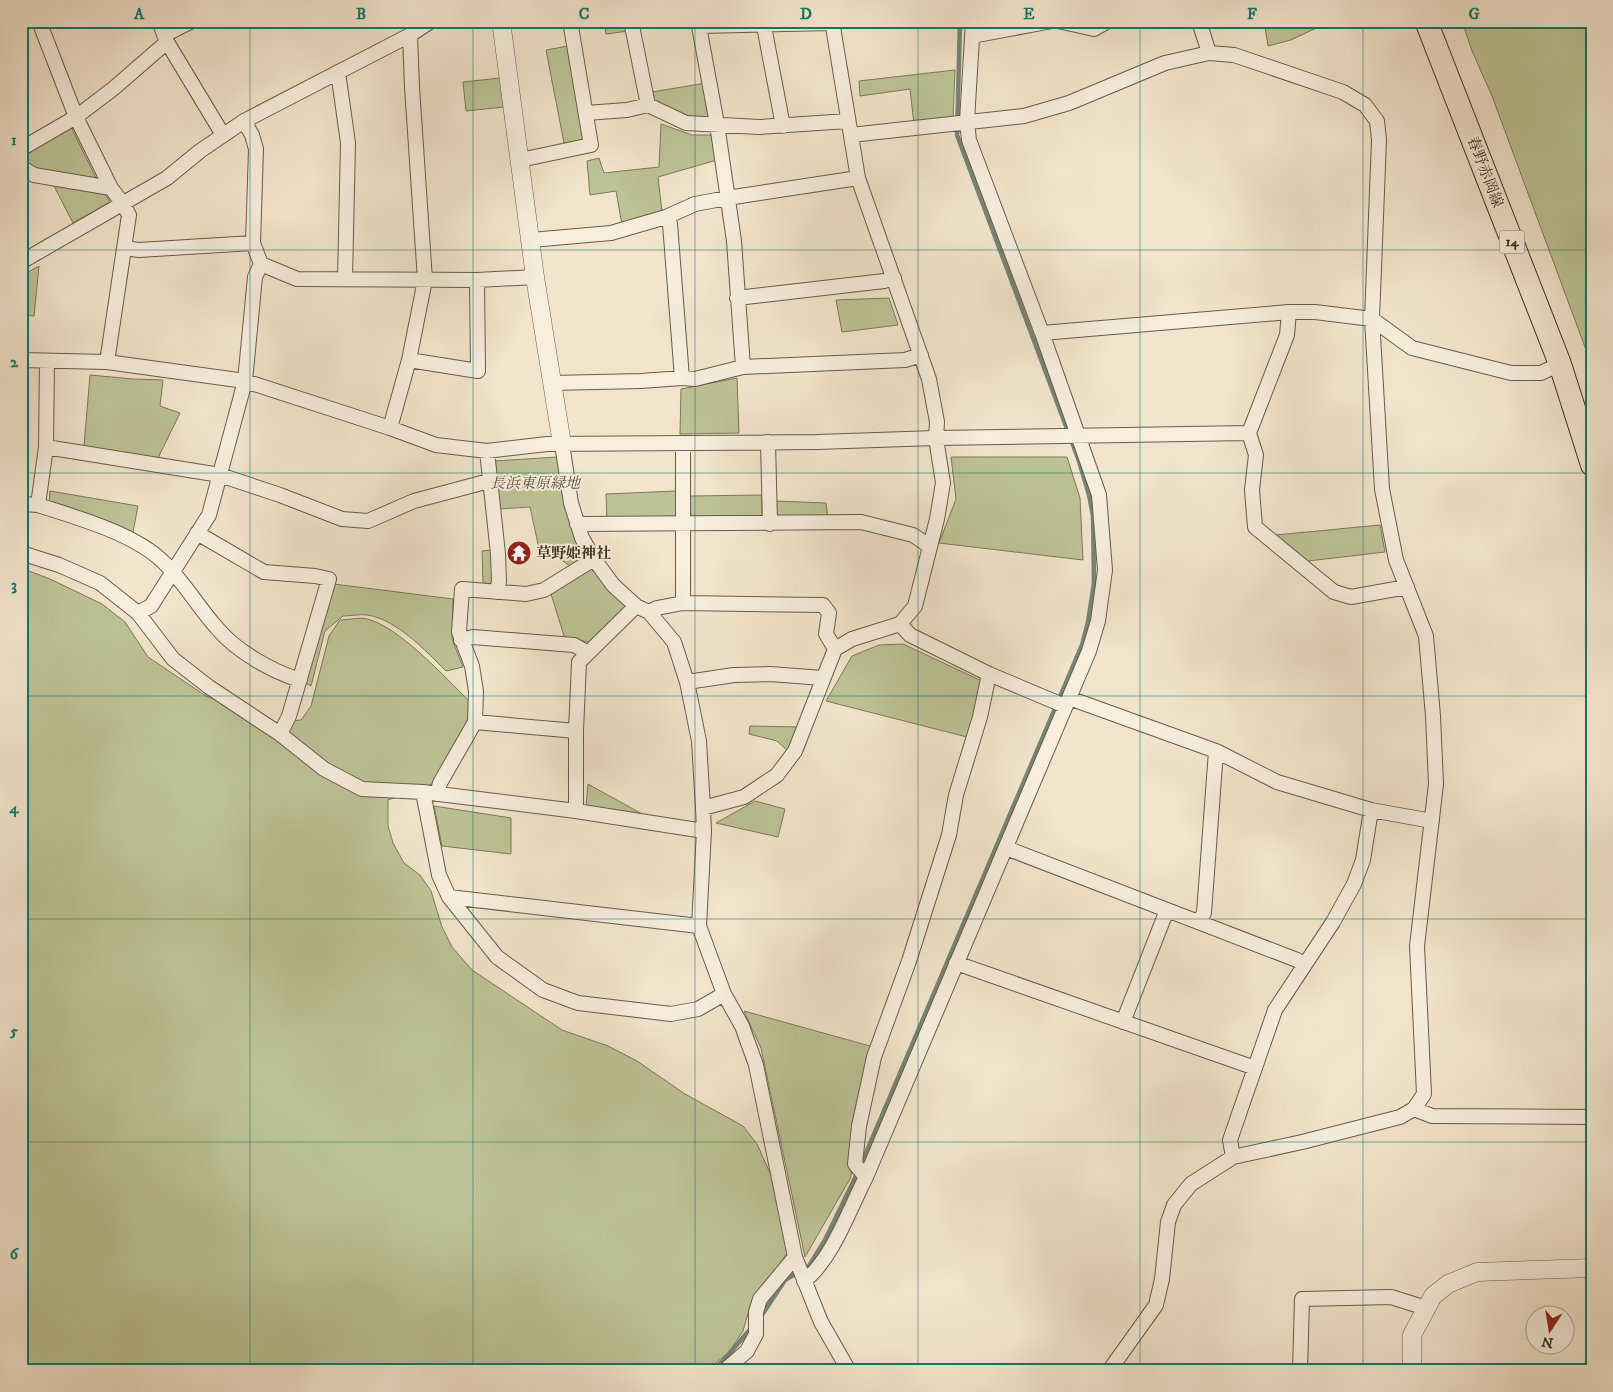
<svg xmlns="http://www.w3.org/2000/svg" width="1613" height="1392" viewBox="0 0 1613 1392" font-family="'IM FELL DW Pica','Noto Serif JP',serif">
  <rect width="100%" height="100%" fill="#f2e5cc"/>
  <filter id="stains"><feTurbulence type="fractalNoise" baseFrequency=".004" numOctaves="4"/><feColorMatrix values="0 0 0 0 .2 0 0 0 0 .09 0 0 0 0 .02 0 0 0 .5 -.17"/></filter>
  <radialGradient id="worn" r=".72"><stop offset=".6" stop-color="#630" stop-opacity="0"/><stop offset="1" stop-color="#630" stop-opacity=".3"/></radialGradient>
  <path fill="#bdc396" stroke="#7c785a" d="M604,21H627L628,31L606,34Z
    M1264,21H1331L1291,40L1268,46Z
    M1462,21H1592V366L1492,96L1472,51Z
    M568,46L586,139L564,143L546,50Z
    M955,70L953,117L914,124L910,89L860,96L859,81Z
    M500,78L504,107L466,111L463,82Z
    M706,83L711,119H687L653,102L652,92Z
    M661,124L692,135H711L717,160L658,177L662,212L622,225L616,191L590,195L587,161L599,158L604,173L659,167Z
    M71,127L97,180L31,168L23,155Z
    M52,182L102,189L110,202L73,223Z
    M39,266L34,316L21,315V276Z
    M889,298L898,325L842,332L836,300Z
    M90,375L133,379L163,380L160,406L180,413L157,460L84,446Z
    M737,378L739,433L680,434L681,389Z
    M557,457L566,509L586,557L571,567L547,549L538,544L530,507L498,509L495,461Z
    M951,457H1067L1080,498L1083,560L939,543L956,499Z
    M50,491L138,506L133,532L49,502Z
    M676,491V517L607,520L606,494Z
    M762,495V517L691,519L690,496Z
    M774,501L826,503L828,519L774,516Z
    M1380,525L1385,552L1308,561L1276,535Z
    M492,550L494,584L483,583L482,551Z
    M589,567L628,606L592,642L565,639L551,594Z
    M21,568L50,579L102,604L125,622L148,657L206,696L274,723L301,720L311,706L329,636L340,620C349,620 359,617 367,619C398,626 446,678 469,701V719L432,784L388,800V826L393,843L404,863L420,875L431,891L442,927L452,947L472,970L562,1030L608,1046L637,1061L685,1094L743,1126L757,1144L784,1204L792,1247L751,1303L743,1331L729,1352L706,1371H21Z
    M334,584L453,599L452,639L463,667L446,671C426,651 396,619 367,615C359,614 351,616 343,616L325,631L311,686L300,680Z
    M903,644L984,682L967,737L826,701L852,656L879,645Z
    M750,726L799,727L788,751L777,741L749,734Z
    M588,784L644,815L586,806Z
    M755,801L785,809L778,837L716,823Z
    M434,806L511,818V854L442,846Z
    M744,1011L870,1046L853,1144L851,1177L805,1257L761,1048Z"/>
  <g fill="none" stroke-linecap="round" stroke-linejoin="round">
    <path stroke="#758577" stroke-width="4.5" d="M861,1165L1082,645L1088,622L1094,583L1093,516L1089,495L1079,461L957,135L960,21
      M760,1318L785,1280L809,1266L825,1240L858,1172
      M711,1371L722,1362L753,1326"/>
    <defs>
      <path id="minor" d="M39,21L76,117L111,188
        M159,21L167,42L223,135
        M698,21L717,124L734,241L743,367L905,360L921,355
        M763,21L783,126
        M1058,21L1094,29L1108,21
        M1199,21L1209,53
        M699,26L833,23
        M164,35L192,21
        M410,35L412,87L425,280L409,360L478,371L477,280
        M972,36L1052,21
        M338,72L348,143L345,279
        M648,105L686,123L759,127L848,121
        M586,113L627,110L648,105L631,21
        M244,121L252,135L256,149L253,243L261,264L297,279L477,280L535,277
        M851,135L1024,116L1069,103L1165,63L1209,53L1234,55L1343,92L1365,105L1377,121L1379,140L1372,319L1315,312H1289L1042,333
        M21,149L76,117L114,88L167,42
        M520,160L591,145L570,21
        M21,167L34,175L111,188L123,204L129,215L107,362
        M666,217L670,224L682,378L695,379L743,367
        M531,240L611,233L666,217L695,204L727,198L858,178
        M124,248L139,250L253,243
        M21,262L167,178L200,151L244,121L410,35L431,21
        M737,298L884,281L894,278
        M1372,319L1412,348L1511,373H1541L1560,364
        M21,360L107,362L245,381L390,428L436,445L487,451L547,444L817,442L936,438L1249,433L1287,335L1289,312
        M551,383L641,381L682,378
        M390,428L409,360
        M1249,433L1256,455L1252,490L1255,527L1334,592L1351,597L1407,587
        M768,442L770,524
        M683,443V603
        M562,444L571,503L582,538L594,559L613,585L636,606L649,612L674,642L687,682L699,741L703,808L704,831L699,926L724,994L742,1026L756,1065L795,1257L821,1322L849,1371
        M46,447L220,475L280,495L342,519L368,521L414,501L489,481
        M487,451L498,554L499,581L497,592
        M21,504L38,505L46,447L47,361
        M38,505C75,517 129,532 159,558C182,578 197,606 217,628C236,651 271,671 300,680
        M577,524L861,522L913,535L929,546
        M197,533L264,572L315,576L329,579L289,716L280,734
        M21,553L59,565L100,583L138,613L173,659L209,687L280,734L324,769L362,789L423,792L576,811L704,831
        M649,612L657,608L683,603L823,605L829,613L826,634L835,649
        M138,613L151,606L209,515L245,381L255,277L261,264
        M900,624L910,635L989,674L1065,706
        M461,640L473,637L574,645L588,653
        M687,682L734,675L770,674L823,678
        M1069,698L1216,751L1277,782L1371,810L1432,821
        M475,722L476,691L472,666L459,632L462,589L526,594L544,590L594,559
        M423,792L439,875L449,897L497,957L543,990L578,1003L671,1014L698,1009L724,994
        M437,794L440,783L475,722L576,731
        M703,808L744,797L777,775L795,751L835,649L852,639L900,624L915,606L937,519L943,483L936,438L937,422L929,379L858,178L832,21
        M576,811V731L579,662L636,606
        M1006,848L1297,960L1304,965
        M449,897L699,926
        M1199,922L1204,913L1216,751
        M956,963L1255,1068
        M1123,1022L1167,910
        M1414,1109L1432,1116L1592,1117
        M1233,1157L1230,1140L1275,1010L1333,922L1354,884L1363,860L1371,810
        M866,1177L855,1164L859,1126L874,1057L909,961L949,835L956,795L980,717L989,674
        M804,1281C832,1260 850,1208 866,1177L1089,651L1098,621L1105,570L1099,495L1042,333L969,140L967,121L973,21
        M724,1371L747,1351L756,1334V1312L760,1299L795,1257
        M1109,1371L1156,1305L1162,1279L1168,1222L1174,1205L1191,1184L1233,1157L1302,1142L1400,1117L1414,1109L1424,1094L1417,946L1436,784L1433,716L1426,636L1396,560L1382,489L1372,319
        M1300,1371L1302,1299L1391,1297L1426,1308"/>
      <path id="tertiary" d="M501,21L535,277L562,444
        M1412,1371V1335L1433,1296L1448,1284L1477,1272L1592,1268"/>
      <path id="primary" d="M1426,21L1560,364L1592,465"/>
    </defs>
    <use href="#minor" stroke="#695b4a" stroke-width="16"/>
    <use href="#tertiary" stroke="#695b4a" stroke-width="19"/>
    <use href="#primary" stroke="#3b2d1f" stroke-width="24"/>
    <use href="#minor" stroke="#f7eede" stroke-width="14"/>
    <use href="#tertiary" stroke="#f7eede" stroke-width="18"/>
    <use href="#primary" stroke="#f2e5cc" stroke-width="22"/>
  </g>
  <path fill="none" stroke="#0f766e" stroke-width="1" stroke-opacity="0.55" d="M250,21V1371M473,21V1371M695,21V1371M918,21V1371M1140,21V1371M1363,21V1371M21,250H1592M21,473H1592M21,696H1592M21,919H1592M21,1142H1592"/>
  <defs>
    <symbol id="temple-disc" viewBox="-11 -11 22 22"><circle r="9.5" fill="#8f2418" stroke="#f7eede"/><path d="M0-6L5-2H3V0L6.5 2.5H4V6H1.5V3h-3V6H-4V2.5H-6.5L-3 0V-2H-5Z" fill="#fff"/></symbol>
  </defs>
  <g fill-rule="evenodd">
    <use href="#temple-disc" x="505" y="539" width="28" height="28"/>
  </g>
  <g text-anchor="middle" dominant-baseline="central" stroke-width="4" stroke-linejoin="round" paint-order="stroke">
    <rect fill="#f7eede" stroke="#736758" stroke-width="1" x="1499.5" y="230.5" width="25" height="23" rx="4"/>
    <g font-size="14" font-weight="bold" fill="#3b2d1f">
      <text x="1512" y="242">14</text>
    </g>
    <g font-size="15" fill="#3b2d1f" stroke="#f7eede">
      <text transform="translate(1485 172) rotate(69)">春野赤岡線</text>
    </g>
    <g font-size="15" font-style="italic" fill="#5c523d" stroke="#f7eede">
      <text x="535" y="483">長浜東原緑地</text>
    </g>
    <g font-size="15" font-weight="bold" fill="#3b2d1f" stroke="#f7eede" text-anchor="start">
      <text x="536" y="553">草野姫神社</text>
    </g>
  </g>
  <rect width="1613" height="1392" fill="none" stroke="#f2e5cc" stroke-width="55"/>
  <g transform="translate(1550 1330) rotate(192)"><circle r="24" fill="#f7eede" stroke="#aca192"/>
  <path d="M0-4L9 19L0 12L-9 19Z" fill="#8f2418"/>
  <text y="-8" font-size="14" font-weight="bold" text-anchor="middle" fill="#3b2d1f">N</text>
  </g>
  <rect x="28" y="28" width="1558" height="1336" fill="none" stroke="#0f766e" stroke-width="2"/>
  <g font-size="16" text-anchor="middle" font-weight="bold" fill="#0f766e">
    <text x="139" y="19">A</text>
    <text x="361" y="19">B</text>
    <text x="584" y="19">C</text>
    <text x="806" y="19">D</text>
    <text x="1029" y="19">E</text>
    <text x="1252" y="19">F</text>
    <text x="1474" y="19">G</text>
    <text x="14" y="145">1</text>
    <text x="14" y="367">2</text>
    <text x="14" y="590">3</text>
    <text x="14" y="813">4</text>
    <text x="14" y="1036">5</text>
    <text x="14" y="1259">6</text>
  </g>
  <rect width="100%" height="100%" filter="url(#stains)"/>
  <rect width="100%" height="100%" fill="url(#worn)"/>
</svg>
